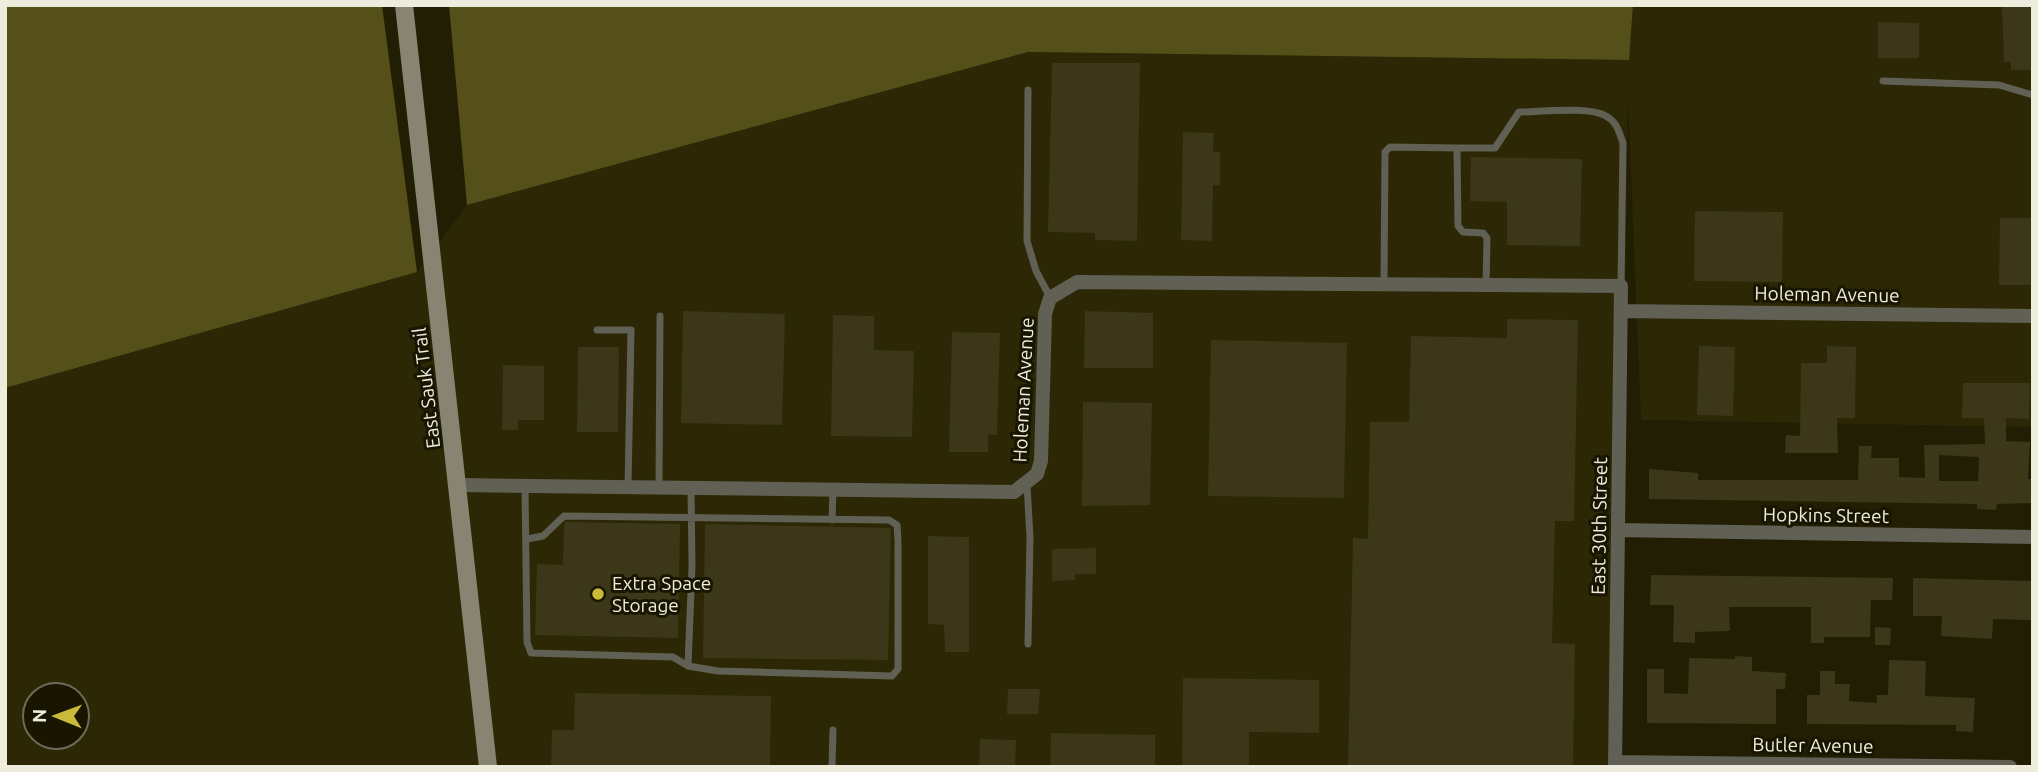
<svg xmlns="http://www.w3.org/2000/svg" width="2038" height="772" viewBox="0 0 2038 772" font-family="Ubuntu,sans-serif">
  <rect width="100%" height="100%" fill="#221e04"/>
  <path fill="#2c2704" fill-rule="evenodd" d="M1633,5H2033V427L1641,420L1628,98L1618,767H5V388L417,272L467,205L1028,52L1628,60ZM35,695H77V737H35Z"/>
  <path fill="#554f19" d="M5,5H382L417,272L5,388Z
    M449,5H1633L1629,60L1028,52L467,205Z"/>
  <path fill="#3b3718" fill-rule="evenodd" d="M2002,5H2033V70H2011V62H2004Z
    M1878,22L1919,23V58H1878Z
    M1052,63H1140L1137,241L1095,240V233L1048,232Z
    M1183,132L1214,133L1213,152H1220V185H1213L1212,241L1181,240Z
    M1471,157L1582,159L1580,246L1507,245V202L1470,201Z
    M1695,211L1783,212L1782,282L1694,281Z
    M2000,218H2033V285H1999Z
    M683,311L785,314L782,425L681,423Z
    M1085,311L1153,313V368H1084Z
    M833,315L874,316V350L914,351L912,437L831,436Z
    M1507,319L1578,320L1574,521H1555L1552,643L1575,644L1573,767H1348L1353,538L1368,539L1370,422H1409L1411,336L1507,338Z
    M952,332L1000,333L997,435H988V452H949Z
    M1211,340L1347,343L1344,498L1208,496Z
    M1699,346L1735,347L1733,416L1697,415Z
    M1827,346L1856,347L1855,418H1837L1838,453H1785L1786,435L1800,436L1801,363H1827Z
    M578,347H619L618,432H577Z
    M503,365L544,366V420H518V430H502Z
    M1963,383H2030L2029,419L2006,418V441L2030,442L2028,479H2033V503L1997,504L1996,510L1977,509V504L1649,499V469L1698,473V480H1858L1859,446H1872L1871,458H1899V477L1925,478L1924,445L1985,444L1984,418H1962ZM1939,455L1979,457L1978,481H1939Z
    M1083,402L1152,403L1150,505L1082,506Z
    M566,522L680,524L678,638L535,635L537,564L563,565L564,525Z
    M705,524L891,528L888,660L703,658Z
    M928,536L969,537V652H945L944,625L928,624Z
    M1096,548V574H1075V580L1052,581V549Z
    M1651,575L1893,578L1892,600H1871L1870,637H1824V643H1811V607H1729L1730,631L1695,632V643L1673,642L1674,605H1650Z
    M1913,578L2031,581V620L1993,619L1992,639L1941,636L1942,616H1913Z
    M1875,627L1891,628L1890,645H1875Z
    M1735,656L1752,657V671L1786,673L1785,689H1776V724L1647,723V669H1664V693L1688,694L1689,658L1735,659Z
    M1889,660L1926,661L1925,696L1975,698L1973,732L1956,731V725L1807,724V695H1820V671H1835V684H1850L1849,701L1877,703V695H1888Z
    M1183,678L1319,680V733L1249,732V767H1182Z
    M1008,689H1040L1038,714H1007Z
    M575,693L771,696L770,767H551L552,730H574Z
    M1051,733L1155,735V767H1050Z
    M980,739L1016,740L1015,767H979Z"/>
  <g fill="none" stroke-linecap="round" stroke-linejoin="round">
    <path stroke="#616054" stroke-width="7" d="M1883,81L1999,85L2033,95
      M1028,90L1027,241L1036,271L1050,297
      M1384,284L1385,152L1390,147L1457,148
      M1486,286L1487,238L1483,233L1463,232L1458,226L1457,148H1495L1519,112C1540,112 1589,106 1606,116C1617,122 1619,132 1623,143L1621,286
      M597,330H631L628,487
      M1027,485L1030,537L1028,644
      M525,486L527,642L531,653L673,657L688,666L718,671L892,676L898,669V541L897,525L889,520L564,516L543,536L527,539
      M659,487L660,316
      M832,520L833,490
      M688,666L692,566L691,488
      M832,767L833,730"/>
    <path stroke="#616054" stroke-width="14" d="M1621,311L2033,316
      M458,485L1014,492L1037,474L1041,461L1045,314L1050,298L1077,282L1621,286L1615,767
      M1618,530L2033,537
      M1615,762L2010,767"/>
    <path stroke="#878572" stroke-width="18" d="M404,5L488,767"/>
  </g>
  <circle fill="#caba3a" stroke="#181500" stroke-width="2.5" cx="598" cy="594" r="7"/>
  <g text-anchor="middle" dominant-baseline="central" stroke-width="6" stroke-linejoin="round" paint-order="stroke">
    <g font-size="19" fill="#eeecdd" stroke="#181500">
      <text transform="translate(1827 294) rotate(1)">Holeman Avenue</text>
      <text transform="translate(426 388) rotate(-97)">East Sauk Trail</text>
      <text transform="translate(1023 390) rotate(-87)">Holeman Avenue</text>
      <text transform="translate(1826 515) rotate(1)">Hopkins Street</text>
      <text transform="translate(1599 526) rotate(-89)">East 30th Street</text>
      <text transform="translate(1813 745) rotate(1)">Butler Avenue</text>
    </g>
    <g font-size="19" fill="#eeecdd" stroke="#181500" text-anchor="start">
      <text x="612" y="583">Extra Space<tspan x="612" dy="22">Storage</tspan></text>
    </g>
  </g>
  <rect width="2038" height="772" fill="none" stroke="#eeecdd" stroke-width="14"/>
  <g transform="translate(56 716) rotate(271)"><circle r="33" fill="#181500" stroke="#6e6b58" stroke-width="2"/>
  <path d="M0-5L12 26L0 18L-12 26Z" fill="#caba3a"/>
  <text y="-10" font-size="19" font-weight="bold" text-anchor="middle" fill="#eeecdd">N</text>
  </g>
</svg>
